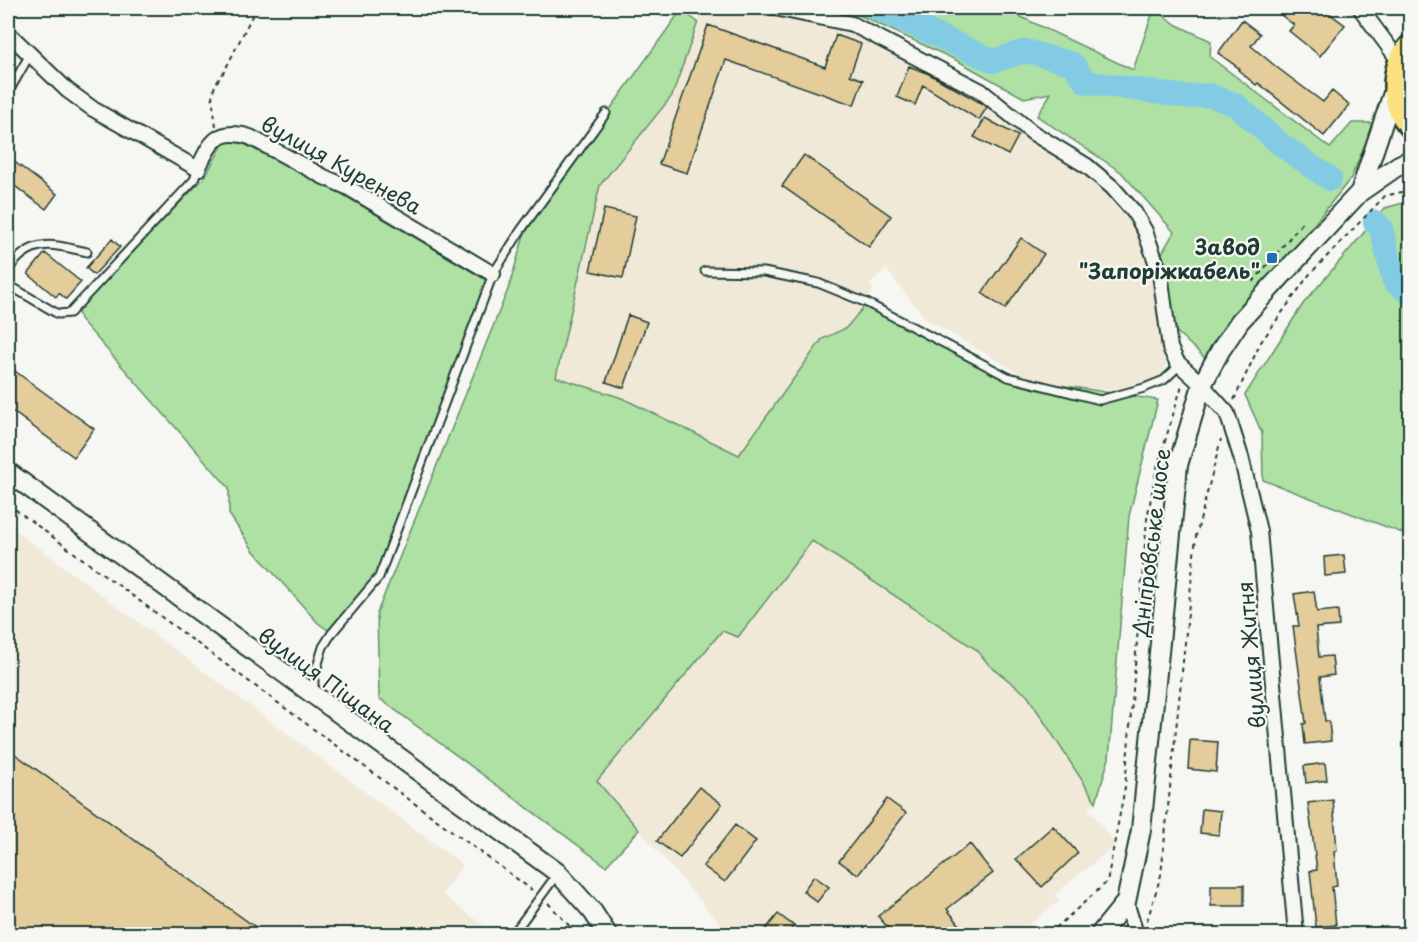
<svg xmlns="http://www.w3.org/2000/svg" width="1418" height="942" viewBox="0 0 1418 942" font-family="'Playpen Sans',sans-serif">
  <rect width="100%" height="100%" fill="#f6f6f2"/>
  <filter id="ink" filterUnits="userSpaceOnUse"><feTurbulence type="fractalNoise" baseFrequency=".0167" numOctaves="2"/><feDisplacementMap in="SourceGraphic" scale="12" xChannelSelector="R" yChannelSelector="G"/><feConvolveMatrix kernelMatrix="1 2 1 2 8 2 1 2 1" color-interpolation-filters="sRGB"/></filter>
  <g filter="url(#ink)">
    <path fill="#f1e9d8" d="M703,8H807L853,16L981,91L1087,166L1145,231L1170,348L1160,390H1073L1024,376L926,319L886,269L870,284L873,291L846,328L822,339L739,455L622,398L556,377L600,185L672,96Z
      M8,525L463,865L442,894L492,932L490,934H8Z
      M812,541L977,650L989,665L1027,695L1096,802L1088,808L1116,845L1055,894L1059,901L1022,931L1024,934H729L597,781L722,631L739,637Z"/>
    <path fill="#aee1a3" stroke="#668f6c" stroke-width="1.5" d="M844,8H1002L1133,70L1154,9L1177,25L1211,41L1210,57L1330,148L1352,123H1374L1351,178L1206,359L1167,323L1157,262L1174,232L1121,172L1037,116L1051,93L1024,98L958,61Z
      M681,10L698,22L672,96L600,185L556,377L622,398L739,455L822,339L846,328L867,303L1008,377L1158,400L1129,516L1109,758L1096,802L1027,695L989,665L977,650L812,541L738,637L722,631L597,781L639,830L606,866L379,698L377,613L509,287L524,235L559,181Z
      M236,140L342,194L486,280L379,577L332,633L318,623L253,550L229,514V488L80,319L77,308L204,178L225,141Z
      M1410,201V536L1263,480L1262,433L1245,395L1303,304L1385,208Z"/>
    <g fill="none" stroke-linecap="round" stroke-linejoin="round">
      <path stroke="#5b929e" stroke-width="4" d="M897,16L910,8"/>
      <path stroke="#83cbe4" stroke-width="24" d="M877,8L993,61L1026,51L1073,64L1086,82L1187,97L1209,95L1236,105L1280,144L1330,179L1326,175
        M1375,222L1381,228L1394,281L1410,293"/>
    </g>
    <path fill="#e4cc9b" stroke="#1f3d34" stroke-width="1.5" d="M1272,8H1322L1345,25L1320,56L1289,31L1294,25Z
      M1242,20L1260,34L1251,46L1279,69L1323,102L1332,91L1349,105L1324,136L1258,83L1256,85L1238,70L1240,69L1218,53Z
      M708,25L825,67L836,35L861,44L850,75L863,80L854,105L726,60L687,173L659,164Z
      M909,66L929,74L983,104L987,107L979,120L923,85L915,105L897,97Z
      M985,118L1018,136L1008,155L974,137Z
      M804,155L891,216L869,247L782,186Z
      M8,157L57,194L46,209L8,181Z
      M604,209L636,216L623,278L590,271Z
      M1021,238L1044,254L1005,309L982,293Z
      M112,239L120,247L94,275L86,268Z
      M45,253L81,282L66,299L59,293L56,297L28,274Z
      M628,315L647,322L624,388L606,382Z
      M8,366L94,429L74,457L8,408Z
      M1344,555L1346,574L1325,576L1324,557Z
      M1314,591L1317,612L1338,610L1339,626L1316,628L1319,657L1332,656L1334,675L1320,677L1325,721H1329L1331,741L1305,744L1303,724L1306,723L1293,626H1299L1294,594Z
      M1190,740L1218,742L1216,772L1188,769Z
      M8,749L265,934H8Z
      M1325,763L1327,780L1306,783L1304,766Z
      M699,787L722,804L680,858L657,841Z
      M887,799L906,813L858,875L839,861Z
      M1333,800L1337,851H1334L1337,886L1332,887L1336,925L1316,927L1310,871L1317,870L1308,803Z
      M1202,809L1221,811L1219,835L1200,833Z
      M735,825L756,841L725,882L703,866Z
      M1053,826L1078,853L1042,887L1016,859Z
      M970,844L993,873L947,909L967,934H893L878,916Z
      M814,876L829,887L817,902L803,891Z
      M1211,885H1244V906H1211Z
      M778,914L794,926L788,934H762Z"/>
    <g fill="none" stroke-linecap="round" stroke-linejoin="round">
      <defs>
        <path id="lane" d="M8,93L29,56
          M8,270C32,237 52,244 87,252
          M705,271L764,272L818,283L867,303L1008,377L1100,400L1144,388L1164,380L1180,365
          M8,283L12,287L58,314L70,313L194,180L198,169
          M314,691V677L323,647L332,633L379,577L493,274L521,230L606,113
          M513,934L558,873"/>
        <path id="street" d="M775,8L852,24L981,91L1033,133L1087,166L1112,187L1134,212L1145,231L1160,273L1170,348L1177,362L1202,385L1227,413L1241,457L1259,531L1296,934
          M1360,8L1400,62
          M8,33L67,90L93,109L198,169C210,143 217,127 250,137L324,177L347,187L493,274
          M1126,902L1136,934"/>
        <path id="secondary" d="M1360,192L1395,87
          M8,472L558,873L593,912L607,934
          M1100,934L1126,902L1141,830L1178,465L1202,385L1220,351L1240,321L1286,271L1360,192L1399,165L1410,160"/>
        <path id="primary" d="M1410,46C1390,68 1390,104 1410,126"/>
      </defs>
      <use href="#lane" stroke="#1f3d34" stroke-width="11"/>
      <use href="#street" stroke="#1f3d34" stroke-width="18"/>
      <use href="#secondary" stroke="#1f3d34" stroke-width="22"/>
      <use href="#primary" stroke="#1f3d34" stroke-width="26"/>
      <path stroke="#1f3d34" stroke-width="2" stroke-dasharray="4.5 4.5" stroke-linecap="butt" d="M216,126L212,97L215,85L225,70L256,8
        M1253,282L1302,223
        M1234,400L1261,342L1309,275L1385,196L1410,190
        M8,504L532,890
        M548,903L577,934
        M1147,921L1161,875L1196,536L1221,439
        M1049,934L1107,882L1125,787L1147,519L1156,471L1182,385"/>
      <use href="#lane" stroke="#f6f6f2" stroke-width="7"/>
      <use href="#street" stroke="#f6f6f2" stroke-width="14"/>
      <use href="#secondary" stroke="#f6f6f2" stroke-width="18"/>
      <use href="#primary" stroke="#fce080" stroke-width="21"/>
    </g>
  </g>
  <rect fill="#1f6fb2" stroke="#f6f6f2" stroke-width="2" x="1266" y="252" width="12" height="12" rx="3"/>
  <g text-anchor="middle" dominant-baseline="central" stroke-width="4.5" stroke-linejoin="round" paint-order="stroke">
    <g font-size="21" fill="#1f3d34" stroke="#f6f6f2">
      <text transform="translate(342 164) rotate(29)">вулиця Куренева</text>
      <text transform="translate(1150 542) rotate(-83)">Дніпровське шосе</text>
      <text transform="translate(1250 655) rotate(-95)">вулиця Житня</text>
      <text transform="translate(327 679) rotate(36)">вулиця Піщана</text>
    </g>
    <g font-size="21" font-weight="bold" fill="#1f3d34" stroke="#f6f6f2" text-anchor="end">
      <text x="1260" y="246">Завод<tspan x="1260" dy="24">"Запоріжкабель"</tspan></text>
    </g>
  </g>
  <rect width="1418" height="942" fill="none" stroke="#f6f6f2" stroke-width="30"/>
  <rect x="15" y="15" width="1388" height="912" fill="none" stroke="#1f3d34" stroke-width="2" filter="url(#ink)"/>
</svg>
